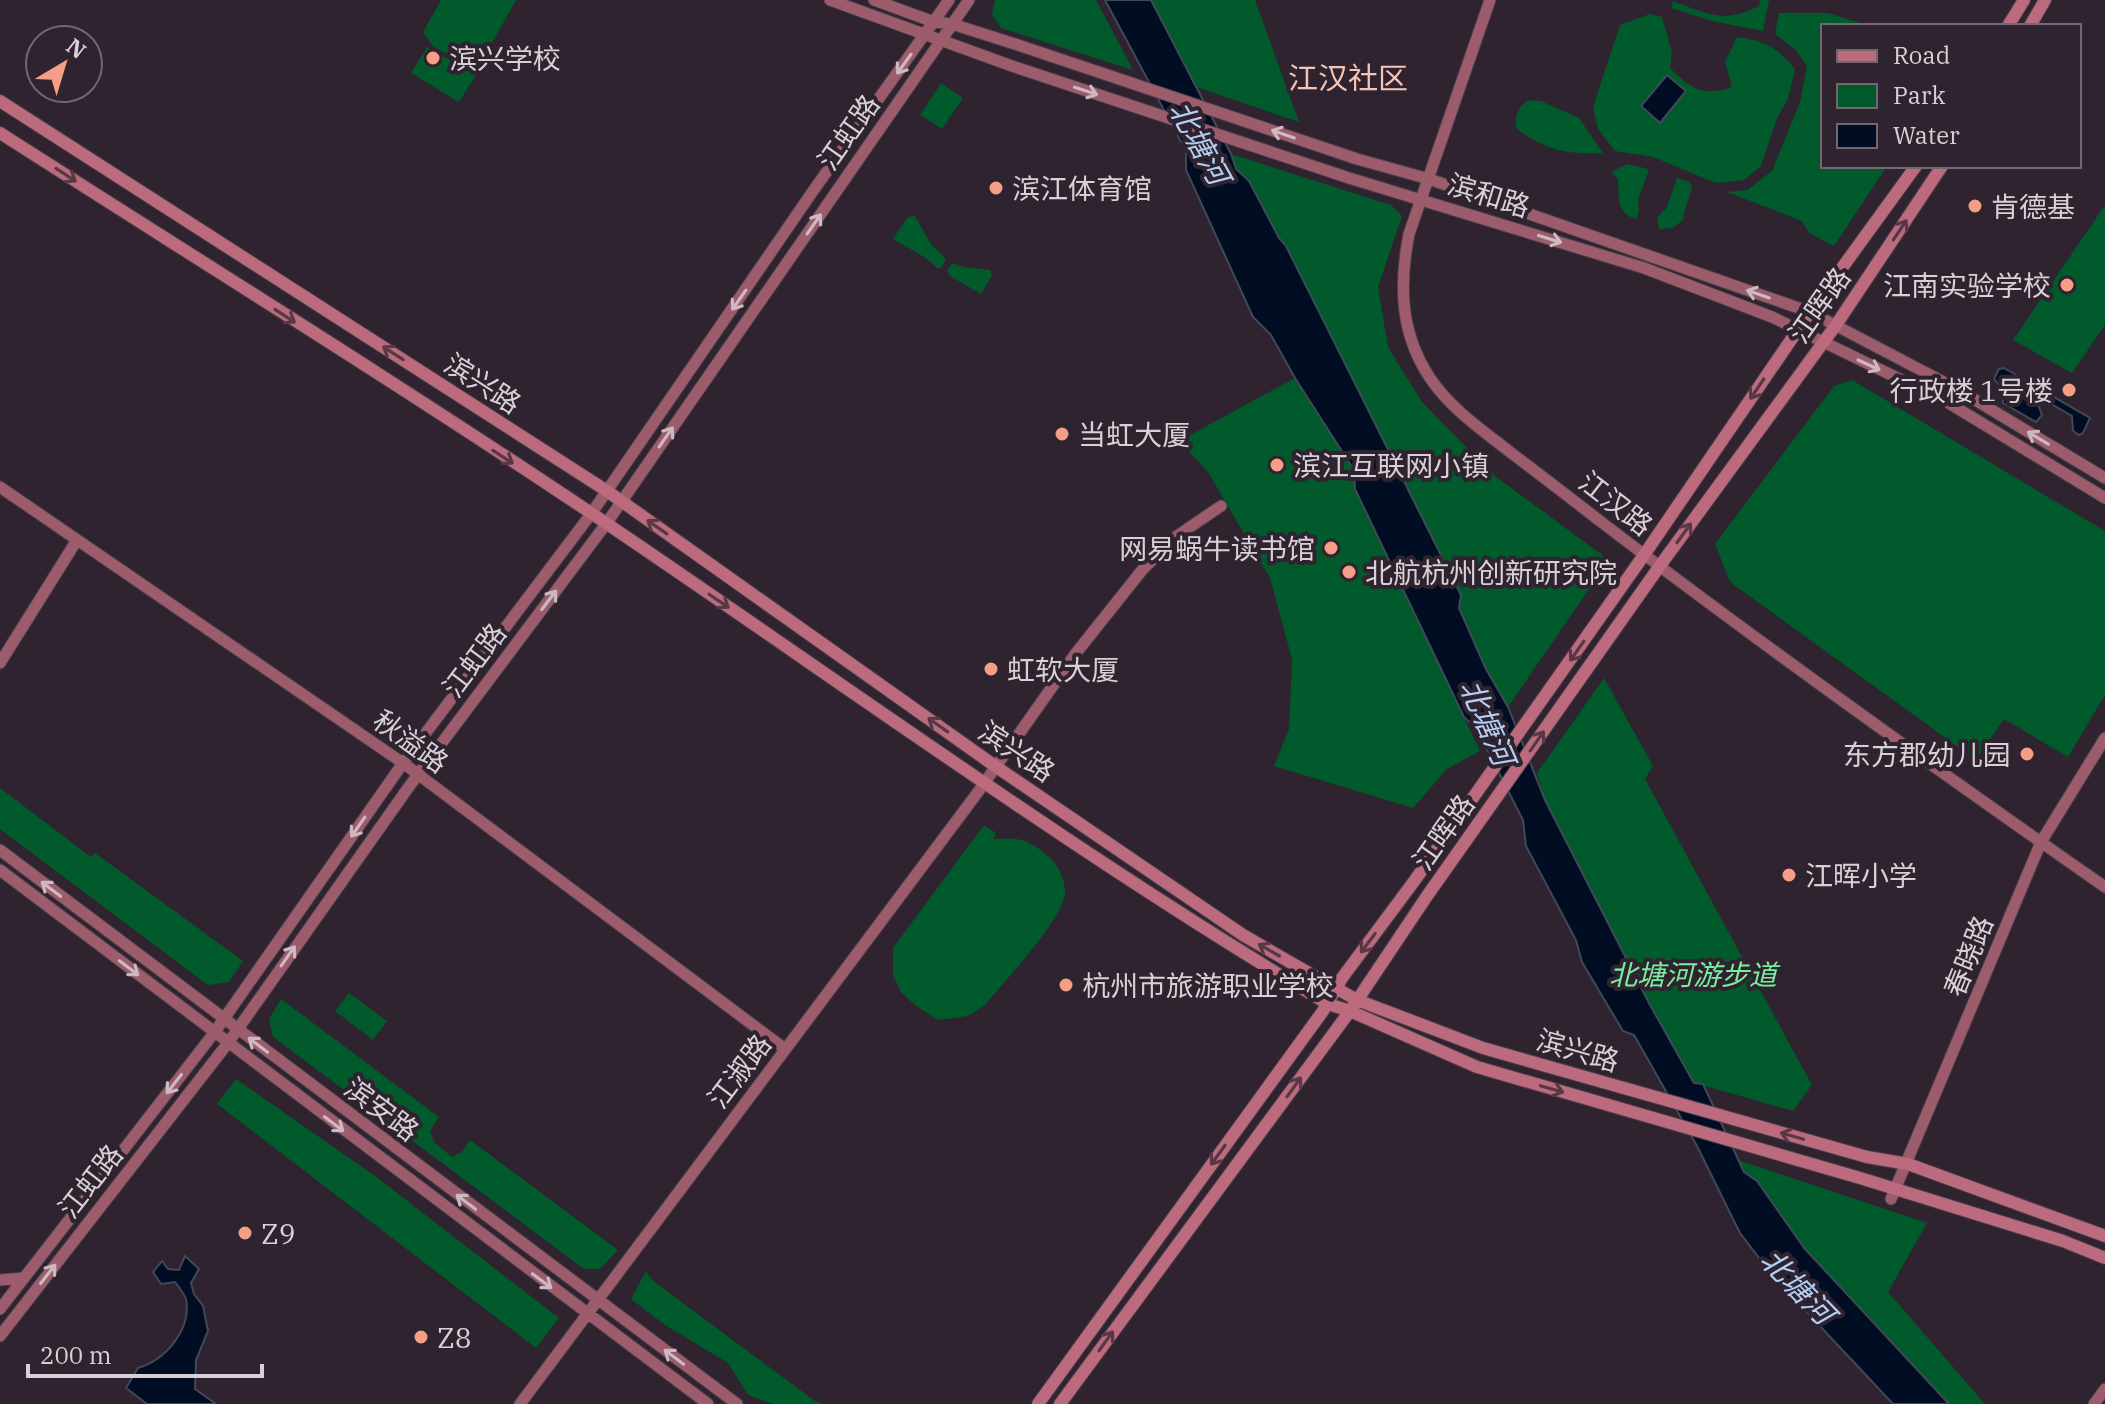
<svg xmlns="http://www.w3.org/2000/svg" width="2105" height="1404" viewBox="0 0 2105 1404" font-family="'IBM Plex Serif','Noto Sans SC',serif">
  <rect width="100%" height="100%" fill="#2e232e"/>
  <path fill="#005a2b" d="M441,0H516L483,59L467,66L433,46L423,32Z
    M995,0H1096L1133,70L1001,28L992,15Z
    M1151,0H1255L1299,122L1193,86Z
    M1760,0H1769L1763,31L1712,21L1671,8L1673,1C1709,14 1722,24 1759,6Z
    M1779,13H1828L1870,26H1823V166H1887L1834,246L1809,233L1802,221L1727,192L1747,190L1772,171L1800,102L1807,66L1796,50L1775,34Z
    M1650,14L1662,17L1672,52L1670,68C1692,89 1702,97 1732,87L1725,62L1737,37C1767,42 1774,45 1795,69L1788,99L1777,118L1761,166L1744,180L1716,183L1653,157L1615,151L1598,129L1593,107L1620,25Z
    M427,47L476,75L459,102L411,73Z
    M941,83L963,98L942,129L920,115Z
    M1529,100L1541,101L1579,118L1603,153C1569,155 1544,150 1516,128C1515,115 1517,107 1529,100Z
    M1231,154L1391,205L1402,216L1378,287L1388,347L1422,402L1495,476L1609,560L1508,707L1486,669L1459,608L1461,595L1286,246L1279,238L1249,181L1236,169Z
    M1627,164L1649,169L1638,200L1639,210L1637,219C1616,215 1619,196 1618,179L1611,172Z
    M1677,178L1689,182L1692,186C1690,199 1684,207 1683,220L1673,228L1659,229L1657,218L1667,207Z
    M2105,205V325L2072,373L2013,340Z
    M914,215L931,244L946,259L941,268H937L926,258L893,239L907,218Z
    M953,263L964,267L990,270L992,275L981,294L950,276L947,270Z
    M1295,378L1354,470L1355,489L1480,751L1447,769L1413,808L1274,766L1289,729L1292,659L1270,578L1208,472L1179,441Z
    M1852,380L2105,531V695L2068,757L2004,719L1976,760L1730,582L1715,544L1834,386Z
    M1604,678L1653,766L1645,779L1812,1085L1793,1111L1694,1083L1650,1005L1545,800L1537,773Z
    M0,788L91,857L95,853L243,961L229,982L208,985L0,829Z
    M984,825L996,833L993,839C1019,837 1029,839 1049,857C1058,865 1064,877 1065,890C1067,916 1002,984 984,1006L968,1016L938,1020L916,1006L901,992L893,975V948Z
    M349,993L387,1021L373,1040L335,1011Z
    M281,999L439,1117L430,1131L434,1142L452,1157L463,1151L470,1140L618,1250L600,1269H584L273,1037L269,1019Z
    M236,1079L375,1176L559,1318L536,1348L217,1104Z
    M1738,1160L1927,1223L1888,1292L1985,1404H1949L1805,1249L1757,1181L1744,1172Z
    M646,1271L652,1280L815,1401L823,1404H773L748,1395L728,1363L665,1325L631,1299Z"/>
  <path fill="#000d22" stroke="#414858" stroke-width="2" d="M1105,0H1151L1231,154L1236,169L1249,181L1279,238L1286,246L1461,595L1459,608L1486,669L1508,707L1545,800L1650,1005L1694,1083L1703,1084L1744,1172L1757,1181L1805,1249L1949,1404H1893L1773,1276L1740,1233L1697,1146L1634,1035L1623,1031L1582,962L1576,940L1526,846L1523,820L1476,728L1464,717L1355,489L1354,470L1295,378L1271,335L1253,317L1186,170V151Z
    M1667,75L1686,91L1660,123L1641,106Z
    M2004,368L2090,418L2083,433L2079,435L2073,431L2072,416L2053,405L2038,404L2042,415L2036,422L2003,403L2004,390L1994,379L1999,369Z
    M185,1256L199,1269L191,1283L194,1294L203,1306L208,1331L196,1360L195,1389L216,1404H147L126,1388L138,1368C165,1360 192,1330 186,1299C184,1294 179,1287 175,1282L161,1284L153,1272L162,1261L168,1269L179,1270Z"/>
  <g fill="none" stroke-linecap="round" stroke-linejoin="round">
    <defs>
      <path id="secondary" d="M830,0L1012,66L1349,178L1644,268L1772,317L1947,402L2105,498
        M874,0L934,22L952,24L1018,45L1357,159L1429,179L1810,312L1957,389L2105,478
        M1490,0L1409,234C1399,285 1400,333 1430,378C1450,408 1482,430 1510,452C1539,474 1568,496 1596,518C1762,645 1933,767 2105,887
        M0,487L403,763L785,1049
        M0,663L77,540
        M0,850L737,1404
        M0,870L708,1404
        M1891,1199L2041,842L2105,738
        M0,1280L24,1278
        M0,1309L214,1033L403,763L591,514L813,191L949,0
        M0,1336L228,1043L408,788L606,524L969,0
        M520,1404L978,792L1076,653L1143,569L1177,536L1221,506
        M2094,1404L2105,1389"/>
      <path id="primary" d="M2008,26L2024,0
        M2030,26L2045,0
        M0,101L607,491L995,766L1243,935L1300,968L1357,1000L1483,1048L1867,1157L1908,1164L2105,1236
        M0,133C197,259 397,383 591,513C836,678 1074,853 1328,1004L1350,1011L1477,1067L1860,1178L2063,1241L2105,1258
        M1038,1404L1323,1011L1342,978L1415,880L1644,555L1810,312L1916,166
        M1060,1404L1350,1011L1427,896L1659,567L1836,325L1942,166"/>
    </defs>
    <use href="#secondary" stroke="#493f49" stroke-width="13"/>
    <use href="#primary" stroke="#493f49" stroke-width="14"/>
    <use href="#secondary" stroke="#9c5c6b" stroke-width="11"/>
    <use href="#primary" stroke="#bc6a7d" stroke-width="12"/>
  </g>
  <defs><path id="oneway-shaft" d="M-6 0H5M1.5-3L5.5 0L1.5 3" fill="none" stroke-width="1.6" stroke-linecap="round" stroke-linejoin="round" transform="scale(2)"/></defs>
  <g stroke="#ccb9c1">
    <use href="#oneway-shaft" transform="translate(904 64) rotate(126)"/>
    <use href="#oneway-shaft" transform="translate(1086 91) rotate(18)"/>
    <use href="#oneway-shaft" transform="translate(1283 134) rotate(-161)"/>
    <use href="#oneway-shaft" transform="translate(814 224) rotate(-55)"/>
    <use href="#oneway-shaft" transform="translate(1550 239) rotate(17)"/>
    <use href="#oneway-shaft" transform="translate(1758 294) rotate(-161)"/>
    <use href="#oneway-shaft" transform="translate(739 300) rotate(125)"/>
    <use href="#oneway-shaft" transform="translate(1869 365) rotate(25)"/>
    <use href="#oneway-shaft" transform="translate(666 437) rotate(-55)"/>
    <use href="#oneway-shaft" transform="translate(2038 438) rotate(-149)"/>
    <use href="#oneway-shaft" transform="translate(549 600) rotate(-53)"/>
    <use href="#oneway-shaft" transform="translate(358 827) rotate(125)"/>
    <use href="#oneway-shaft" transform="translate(51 889) rotate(-143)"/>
    <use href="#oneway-shaft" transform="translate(288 956) rotate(-55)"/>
    <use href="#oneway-shaft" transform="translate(129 968) rotate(37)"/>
    <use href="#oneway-shaft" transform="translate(258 1045) rotate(-143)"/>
    <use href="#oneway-shaft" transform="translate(174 1084) rotate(128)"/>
    <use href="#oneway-shaft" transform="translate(334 1124) rotate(37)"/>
    <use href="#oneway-shaft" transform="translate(466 1202) rotate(-143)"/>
    <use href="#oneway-shaft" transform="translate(48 1274) rotate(-52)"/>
    <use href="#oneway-shaft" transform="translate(542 1281) rotate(37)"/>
    <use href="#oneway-shaft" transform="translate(674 1357) rotate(-143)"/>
  </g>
  <g stroke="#593846">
    <use href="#oneway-shaft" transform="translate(66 175) rotate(33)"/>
    <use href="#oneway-shaft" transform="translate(1900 230) rotate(-56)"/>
    <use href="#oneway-shaft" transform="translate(285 316) rotate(33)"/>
    <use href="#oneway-shaft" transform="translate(393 353) rotate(-147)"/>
    <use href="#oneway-shaft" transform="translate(1757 389) rotate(124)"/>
    <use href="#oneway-shaft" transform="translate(503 457) rotate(33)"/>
    <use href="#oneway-shaft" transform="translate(657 527) rotate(-145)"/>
    <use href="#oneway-shaft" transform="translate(1684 533) rotate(-54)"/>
    <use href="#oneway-shaft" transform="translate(719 601) rotate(34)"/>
    <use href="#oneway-shaft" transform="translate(1577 651) rotate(125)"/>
    <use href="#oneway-shaft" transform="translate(938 725) rotate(-145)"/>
    <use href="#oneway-shaft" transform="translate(1537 741) rotate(-55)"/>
    <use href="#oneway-shaft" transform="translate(1368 943) rotate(127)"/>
    <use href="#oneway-shaft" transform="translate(1269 950) rotate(-150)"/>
    <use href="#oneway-shaft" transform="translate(1294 1087) rotate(-54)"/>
    <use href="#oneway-shaft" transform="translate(1552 1089) rotate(16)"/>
    <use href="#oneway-shaft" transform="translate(1792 1136) rotate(-164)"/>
    <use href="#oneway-shaft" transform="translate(1218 1155) rotate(126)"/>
    <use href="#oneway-shaft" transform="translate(1106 1341) rotate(-54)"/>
  </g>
  <g fill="#f49e87" stroke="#2e232e" stroke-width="3">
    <circle cx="433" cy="58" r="8"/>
    <circle cx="996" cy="188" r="8"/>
    <circle cx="1975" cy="206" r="8"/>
    <circle cx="2067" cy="285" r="8"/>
    <circle cx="2069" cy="390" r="8"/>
    <circle cx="1062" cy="434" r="8"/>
    <circle cx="1277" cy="465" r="8"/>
    <circle cx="1331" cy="548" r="8"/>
    <circle cx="1349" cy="572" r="8"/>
    <circle cx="991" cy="669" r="8"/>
    <circle cx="2027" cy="754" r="8"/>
    <circle cx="1789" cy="875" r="8"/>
    <circle cx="1066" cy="985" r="8"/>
    <circle cx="245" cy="1233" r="8"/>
    <circle cx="421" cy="1337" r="8"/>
  </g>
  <g text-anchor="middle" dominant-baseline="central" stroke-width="8" stroke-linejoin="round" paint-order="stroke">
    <g font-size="28" fill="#d8d0d7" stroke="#2e232e" text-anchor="start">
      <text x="449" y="58">滨兴学校</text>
      <text x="1012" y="188">滨江体育馆</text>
      <text x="1991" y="206">肯德基</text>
      <text x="2051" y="285" text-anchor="end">江南实验学校</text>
      <text x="2053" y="390" text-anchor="end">行政楼 1号楼</text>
      <text x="1078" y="434">当虹大厦</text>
      <text x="1293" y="465">滨江互联网小镇</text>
      <text x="1315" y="548" text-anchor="end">网易蜗牛读书馆</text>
      <text x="1365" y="572">北航杭州创新研究院</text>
      <text x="1007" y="669">虹软大厦</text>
      <text x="2011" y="754" text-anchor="end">东方郡幼儿园</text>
      <text x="1805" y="875">江晖小学</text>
      <text x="1082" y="985">杭州市旅游职业学校</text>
      <text x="261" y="1233">Z9</text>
      <text x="437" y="1337">Z8</text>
    </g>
    <g font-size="28" fill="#d8d0d7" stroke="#2e232e">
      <text transform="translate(848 132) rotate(-55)">江虹路</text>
      <text transform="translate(1489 195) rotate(17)">滨和路</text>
      <text transform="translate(1819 305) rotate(-55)">江晖路</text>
      <text transform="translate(483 383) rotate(33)">滨兴路</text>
      <text transform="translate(1616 503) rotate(38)">江汉路</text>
      <text transform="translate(474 660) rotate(-53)">江虹路</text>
      <text transform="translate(411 741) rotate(36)">秋溢路</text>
      <text transform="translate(1017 751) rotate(34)">滨兴路</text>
      <text transform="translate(1443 832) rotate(-55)">江晖路</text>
      <text transform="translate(1968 956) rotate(-68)">春晓路</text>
      <text transform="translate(1578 1050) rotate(16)">滨兴路</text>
      <text transform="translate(739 1071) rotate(-53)">江淑路</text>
      <text transform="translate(382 1109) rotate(37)">滨安路</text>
      <text transform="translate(90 1181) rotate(-52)">江虹路</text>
    </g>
    <g font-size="28" font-style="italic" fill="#78ee9e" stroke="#2e232e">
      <text x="1693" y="974">北塘河游步道</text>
    </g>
    <g font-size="30" fill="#f5c4b6" stroke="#2e232e">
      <text x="1348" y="77">江汉社区</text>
    </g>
    <g font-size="30" font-style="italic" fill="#b1cff5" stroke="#2e232e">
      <text transform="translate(1200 142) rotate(61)">北塘河</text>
      <text transform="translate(1488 722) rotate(66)">北塘河</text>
      <text transform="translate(1798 1286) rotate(46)">北塘河</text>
    </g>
  </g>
  <rect x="1821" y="24" width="260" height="144" fill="#2e232e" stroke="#726872" stroke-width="2"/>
  <rect x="1837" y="50" width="40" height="12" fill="#bc6a7d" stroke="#726872" stroke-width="2"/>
  <text x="1893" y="64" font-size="24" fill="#d8d0d7">Road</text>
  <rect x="1837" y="84" width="40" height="24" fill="#005a2b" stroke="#726872" stroke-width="2"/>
  <text x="1893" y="104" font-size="24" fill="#d8d0d7">Park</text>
  <rect x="1837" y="124" width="40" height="24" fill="#000d22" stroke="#726872" stroke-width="2"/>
  <text x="1893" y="144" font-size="24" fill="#d8d0d7">Water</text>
  <g transform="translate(64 64) rotate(38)"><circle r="38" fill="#2e232e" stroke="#726872" stroke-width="2"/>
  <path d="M0-6L14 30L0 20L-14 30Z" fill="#f49e87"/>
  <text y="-12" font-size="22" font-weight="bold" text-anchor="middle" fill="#d8d0d7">N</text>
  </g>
  <path d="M28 1364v12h234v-12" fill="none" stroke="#d8d0d7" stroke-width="4"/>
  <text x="40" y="1364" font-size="24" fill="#d8d0d7" stroke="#2e232e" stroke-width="6" paint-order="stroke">200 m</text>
</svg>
